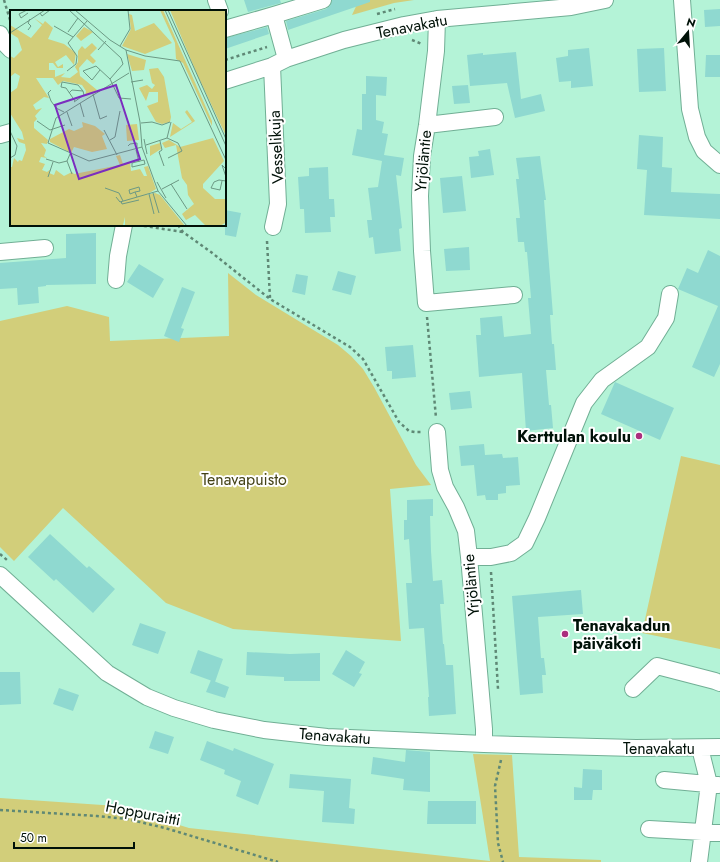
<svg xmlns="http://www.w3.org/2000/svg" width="720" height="862" viewBox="0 0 720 862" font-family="Jost,sans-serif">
  <rect width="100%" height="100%" fill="#b4f3d7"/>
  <path fill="#d2ce7a" d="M359,0H414L394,3L352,15Z
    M228,273L256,295L338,345L351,356L363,369L374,387L416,465L431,485L390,489L401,641L233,629L166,603L63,508L14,561L0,547V321L67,306L109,317L110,341L229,336Z
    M681,456L720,465V649L642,633Z
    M473,754L512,755L519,857L601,860V862H0V798L117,806L189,828L490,861Z"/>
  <path fill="#8fd9d0" d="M244,0H280L281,3L248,12Z
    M332,0H370V2L288,30L286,21L326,9L330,6Z
    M720,9V26L705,27L704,10Z
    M267,27L269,34L225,49V38Z
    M589,48L593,86L571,88V81L559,82L556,58L568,56V50Z
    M664,48L666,91L639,92L637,49Z
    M516,52L521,99L541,94L545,111L515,118L507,83L470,86L467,55L483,53V55Z
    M706,55H720V77H705Z
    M366,76L387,77L386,96L376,95V120L384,122L382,133L388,134L384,155L404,158L401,176L396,175L402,228L399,229L401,251L375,254L373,237L369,238L367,220H372L368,188L378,187L382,161L352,155L357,129L362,130V94H366Z
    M468,85L470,103L454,104L452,86Z
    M639,135L663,137L662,167L672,168L671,192L720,194V219L644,215L647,170L637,169Z
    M490,149L494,175L471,178L469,157L479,156L478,151Z
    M540,156L546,200H544L553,315H550L552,344H554L556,370H546L549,405H551L553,428L526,431L522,373L479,377L476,335H481L480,318L502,316L504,337L531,334L528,298H531L527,252H525L524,242H518L516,218H520L516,179H519L516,158Z
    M328,167L329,199H334L335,217H330L331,232L305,233L304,209H300L298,177L309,176V168Z
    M462,176L466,211L443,213L440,178Z
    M225,210L241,213L236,237L225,235Z
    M96,233V284L46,285V286L38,287L39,303L18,305L17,288L0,289V263L66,258V234Z
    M469,247L470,270L446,271L444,249Z
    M708,250L720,256V364L714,377L692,367L718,306L678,289L687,268L698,273Z
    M139,264L164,279L153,298L127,282Z
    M338,271L356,276L351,295L332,290Z
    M296,274L308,276L305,295L292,292Z
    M182,287L195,292L181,328L184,329L179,342L164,336Z
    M413,345L416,377L392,379V371H387L385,347Z
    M615,382L674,408L660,440L601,414Z
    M470,391L472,408L451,410L449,393Z
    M484,444L485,455L502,454L503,458L518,457L520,485L506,486V493L498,494V500H486L485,495L477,496L474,465L461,466L459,446Z
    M433,499V516H430L431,551L433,581L442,580L444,604H440L443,644H444L446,665H453L456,714L429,716L428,697H429L424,628L409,629L406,583H412L409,539L404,540V520H407V500Z
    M50,534L87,568L89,566L115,589L93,613L56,579L54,581L28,557Z
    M581,590L583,614L538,617L541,658H544L546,675H542L543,693L520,695L512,596Z
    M140,623L166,632L158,654L132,645Z
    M198,650L223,659L215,682L190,673Z
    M346,650L365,662L359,673L362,674L354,687L332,674Z
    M247,652L290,654L320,653V681H284V677L246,675Z
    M0,672H20L21,704L0,705Z
    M211,680L229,687L225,698L206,692Z
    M59,688L79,695L73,711L53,704Z
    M155,731L174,737L168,754L149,748Z
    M207,741L233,751L234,748L274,764L258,805L236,796L241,781L224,774L225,770L200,760Z
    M406,750L430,752V792L403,790L404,779L371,774L373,757L405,762Z
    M583,769L602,770V790H593L592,800H574V787L582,788Z
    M290,774L351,779L349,808L355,809L354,824L322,822L324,791L289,788Z
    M428,801H476V824H427Z"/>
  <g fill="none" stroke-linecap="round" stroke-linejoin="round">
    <defs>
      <path id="minor" d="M216,0L220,11
        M682,0L690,109L697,137L704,151L720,165
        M274,15L286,59
        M437,19L436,51L427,125L422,156L420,196L422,251L426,303L514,295
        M225,29L274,15L323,0
        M0,34L4,43L11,50
        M272,66L278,204L273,227
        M225,81L272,66L286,59L344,40L404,25L437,19L571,7L605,0
        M427,125L495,117
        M0,135L11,132
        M0,252L45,248
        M116,280L118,256L124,225
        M437,432L440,470L445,487L456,507L466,531L469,557L484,729V744
        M469,557H491L511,553L525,543L537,518L584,403L602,380L648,347L666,318L670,294
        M0,575L107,673L147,697L174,708L214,720L264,730L327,737L484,744L636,748L720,747
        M633,689L657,666L715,681L720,683
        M664,780L718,785
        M649,829L720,833
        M699,862L709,784L700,748"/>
    </defs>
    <use href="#minor" stroke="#71af95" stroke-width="18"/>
    <path stroke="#5f8875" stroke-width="2.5" stroke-dasharray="3 3" stroke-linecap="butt" d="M4,0L11,23
      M377,14L395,9
      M412,40L422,44
      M225,60L267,47
      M138,225L183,232
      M178,225L183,232L211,252L270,299L350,347L363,359L399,422L409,431L415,432H423
      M267,241L270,298
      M427,317L436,418
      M0,554L7,560
      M491,572L498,689
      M501,760L495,786L498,843L503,862
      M0,810L97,816L127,819L165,828L278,862"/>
    <use href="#minor" stroke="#fff" stroke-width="16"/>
  </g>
  <g fill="#ab2e7e" stroke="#fff" stroke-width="1.5">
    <circle cx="639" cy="436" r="4"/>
    <circle cx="565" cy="634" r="4"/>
  </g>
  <g text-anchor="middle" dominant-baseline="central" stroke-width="4" stroke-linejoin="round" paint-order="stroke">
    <g font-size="16" fill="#001108" stroke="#fff">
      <text transform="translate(412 26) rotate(-11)">Tenavakatu</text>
      <text transform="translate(276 147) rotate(-93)">Vesselikuja</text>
      <text transform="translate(423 161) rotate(-85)">Yrjöläntie</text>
      <text transform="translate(471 585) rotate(-95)">Yrjöläntie</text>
      <text transform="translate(335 736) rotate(4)">Tenavakatu</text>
      <text x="659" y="748">Tenavakatu</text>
      <text transform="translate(143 813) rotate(11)">Hoppuraitti</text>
    </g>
    <g font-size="16" font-weight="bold" fill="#001108" stroke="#fff" text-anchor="end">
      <text x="631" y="436">Kerttulan koulu</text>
      <text x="573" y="625" text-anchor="start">Tenavakadun<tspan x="573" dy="18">päiväkoti</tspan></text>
    </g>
    <g font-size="16" fill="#444216" stroke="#fff">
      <text x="244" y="479">Tenavapuisto</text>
    </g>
  </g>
  <g transform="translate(10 10)">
    <rect width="216" height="216" fill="#b4f3d7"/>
    <path d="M150,0H153L202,111V116L173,53L166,49L165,33ZM160,0H216V126L187,64ZM119,4L122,5L125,21L144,13L162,33L135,44L112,36L121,19ZM24,8L33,14L35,11L43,18L38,29L54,34L66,43L64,55L56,45L45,52L48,57L53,54V58H47L43,53H39V60H45V67L55,63L51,67L60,68L68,62L65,57L68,52V41L72,36L75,39L82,33L87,38L80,45L86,51L83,54L77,49L69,58L70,66L87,80L75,86L76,81L72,75L53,71L48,75L43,68H26L39,88L34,87L23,95L26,100L32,98L25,106L27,109L24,112V118L38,130L37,134L31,133L36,140L34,146L37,148L31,147L29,152L35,154L32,160L37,162L41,159L39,163L44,165L46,160L54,166L62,162L64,164L110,155L106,146L110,145L113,154L120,152L121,161L130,159L134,166H137L134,157L138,156L146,179L136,185L145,183L150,185L175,216H115V207L113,215L109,216H0V157H2L4,148L8,152L9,150L12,151L16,140L15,134L9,132L7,128L14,130L12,122L0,103V83L7,78L10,66L5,63L0,67V46L4,48L12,40L8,28L0,23V15L21,28L32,15ZM74,17L83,22L71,31L66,26ZM117,44L136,50L134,60L122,61ZM148,58L154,67L161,107L160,112L152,114L146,112L137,96L148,92V82H139L136,91L129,78L137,75L142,79L145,75L142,73L139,59ZM177,100L185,111L160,127L163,113L171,119L182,112L175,102ZM72,112L85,116L95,124L92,126L97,139L82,142L64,137L61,143L40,132V129L59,119L64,121L73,117ZM127,114L129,130L117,131L116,115ZM203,128L214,151L193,174V178L205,189H215L216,202L215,213L210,216H196L185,205L176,210L172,204L184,194L178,185L177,175L172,168L166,135L155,138L152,133L159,130L170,137ZM150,133L151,139L140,146V136Z" fill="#d2ce7a"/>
    <path fill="none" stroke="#6c9984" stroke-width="1" d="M17,0L9,4L11,8L18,3M59,0L111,48L113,54L100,69M65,0L100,30L116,40L135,46L170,51L216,150M155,0L216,136M158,0L216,129M30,3L32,6L40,0M44,16L63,27M18,20L21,16L18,13L20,9M58,22L68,8M0,23L35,0M110,36L120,19L118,0M88,40L96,31M116,40L130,112L132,137L148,181L177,216M86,56L100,69L109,88L121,89M86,56L73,61L82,70L90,60M57,61L66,54L67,46L58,33L77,11M119,63L46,108L38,133L79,151L132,137M121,72L133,70M41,80L38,83L41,91L46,98L54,102M59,83L62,80L73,81L68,75L52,72L51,77L56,78L65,91M83,84L90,109L97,106M64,92L74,85L73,81M70,93L74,107M57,102L62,116M27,111L40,120L55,115M131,113L142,112L152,115L160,112M94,120L107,145M0,121L7,136L5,145L0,148M157,128L168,133L172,141L158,148M134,129L137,144M100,130L105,127L110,101M150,131L152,140L149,142L154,156M136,135L157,128L161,112M118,136L120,134L127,133V139M126,140L129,152M36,149L49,153L57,151L60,144M134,150L135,154L122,157V153ZM57,151L62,164M216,159L212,155L216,167M38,167L43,152M212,171L210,180L201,178L204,172L209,170L216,171M147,172L156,188M161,174L177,199M95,178L109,183L113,191M152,179L169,170M125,182L120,184L119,180L129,177L130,181L125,182L127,187M143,183L149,203M139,184L144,204M106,187L110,192L148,181M111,191L112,194L129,190"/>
    <path fill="#7b2cbf" fill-opacity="0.15" stroke="#7b2cbf" stroke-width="2" d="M106,75L130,149L69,169L45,95Z"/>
    <rect width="216" height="216" fill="none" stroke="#001108" stroke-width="2"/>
  </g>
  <g transform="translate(688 32) rotate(18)" stroke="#ffffff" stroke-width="3" paint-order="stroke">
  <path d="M0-3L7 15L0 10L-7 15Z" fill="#001108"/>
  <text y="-6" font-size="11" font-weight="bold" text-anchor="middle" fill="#001108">N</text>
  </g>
  <path d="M14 842v6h120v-6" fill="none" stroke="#001108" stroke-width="2"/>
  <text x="20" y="842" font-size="12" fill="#001108" stroke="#ffffff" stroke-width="3" paint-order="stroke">50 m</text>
</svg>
